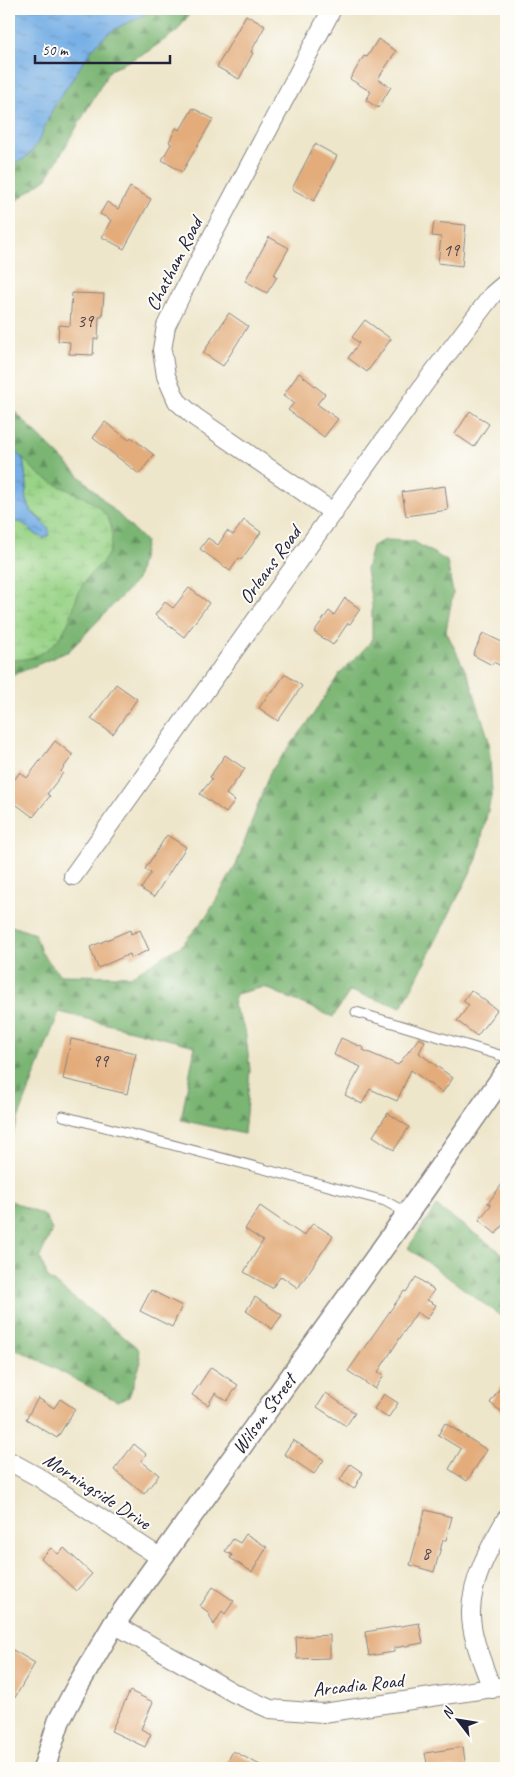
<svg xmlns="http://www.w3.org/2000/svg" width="515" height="1777" viewBox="0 0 515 1777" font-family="Caveat,sans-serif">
  <defs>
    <pattern id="forest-firs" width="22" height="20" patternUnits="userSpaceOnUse" patternTransform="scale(1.25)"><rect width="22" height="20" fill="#7ab573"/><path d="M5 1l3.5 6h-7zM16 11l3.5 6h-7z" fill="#649360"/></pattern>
    <pattern id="wetland-marsh" width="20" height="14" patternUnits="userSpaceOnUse" patternTransform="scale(1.25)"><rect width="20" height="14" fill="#98d386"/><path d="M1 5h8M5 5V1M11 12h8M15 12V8" fill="none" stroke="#83b575"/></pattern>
    <pattern id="water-ripples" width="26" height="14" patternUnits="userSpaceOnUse" patternTransform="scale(1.25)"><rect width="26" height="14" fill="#75aee5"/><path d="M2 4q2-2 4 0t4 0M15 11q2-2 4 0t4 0" fill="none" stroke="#608dbb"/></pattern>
  </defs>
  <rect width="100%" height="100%" fill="#fdfcf7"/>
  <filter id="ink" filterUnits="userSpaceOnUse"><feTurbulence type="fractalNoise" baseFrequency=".02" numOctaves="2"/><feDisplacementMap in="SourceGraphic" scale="10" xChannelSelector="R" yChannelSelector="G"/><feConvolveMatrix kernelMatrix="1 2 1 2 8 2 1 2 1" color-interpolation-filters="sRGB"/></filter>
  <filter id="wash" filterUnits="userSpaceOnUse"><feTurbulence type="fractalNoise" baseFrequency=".0096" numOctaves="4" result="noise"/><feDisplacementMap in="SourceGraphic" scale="20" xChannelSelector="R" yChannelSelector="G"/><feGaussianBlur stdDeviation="1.12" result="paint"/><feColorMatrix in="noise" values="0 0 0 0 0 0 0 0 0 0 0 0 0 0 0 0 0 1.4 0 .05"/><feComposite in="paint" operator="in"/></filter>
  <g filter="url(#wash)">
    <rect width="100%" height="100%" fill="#eee6ca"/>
    <path fill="url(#forest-firs)" stroke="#4e6c57" d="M9,9H193L177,31L147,52L110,70L47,178L9,206Z
      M9,396L13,410L146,542L137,580L69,651L9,677Z
      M385,540L413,541L447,561L453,593L446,631L470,680L489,741L492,792L477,859L412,988L401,1007L350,991L333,1017L264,987L236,994L233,1006L245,1029L250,1070L244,1134L181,1120L195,1046L59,1012L9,1143V925L35,934L41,952L60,975L131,976L182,945L208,914L236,865L270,772L307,724L340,673L372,641V603L366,570L372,546Z
      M9,1200L45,1216L52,1230L40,1257L48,1278L138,1348L141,1362L129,1397L117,1401L25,1353L9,1348Z
      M436,1206L506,1256V1320L408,1248Z"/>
    <path fill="url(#wetland-marsh)" stroke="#5d7a60" d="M23,459C31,467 38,474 46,479C64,490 97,499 107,517C111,524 113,531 112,539C110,564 92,567 82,586C74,599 73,616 65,629C54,649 32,663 9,659V523C26,516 30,536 45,538L49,535L42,520L32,512L28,503L25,495L27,486Z"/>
    <path fill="url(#water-ripples)" stroke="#4c6890" d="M9,9H152C137,21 119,24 105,36C91,48 81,66 71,81C65,90 59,98 54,107C42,127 37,163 9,163Z
      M9,446L23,459L27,486L25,495L28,503L32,512L49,529V535L45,538C30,536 26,516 9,523Z"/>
    <g id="blocks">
      <path fill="#e3ac7a" d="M246,15L265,26L251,52L253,53L239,79L217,67Z
        M378,39L396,51L378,79L391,87L378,108L366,100L371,92L350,79L364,56L367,57Z
        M193,108L213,119L182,172L162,160L171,144L169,142L176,128L180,130Z
        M315,144L337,156L314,201L292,189Z
        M130,187L151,199L124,249L102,237L111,220L100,214L107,202L118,209Z
        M434,222L466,225L462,266L438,263L441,237L432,236Z
        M269,237L289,248L274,275L277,277L267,293L245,281Z
        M72,293L104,294L102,317H99L98,339H94L93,355L69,354L70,342L58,341L59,325L70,326Z
        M229,313L248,326L223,366L203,353Z
        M365,320L391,339L367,372L348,358L359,343L352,337Z
        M299,373L325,394L317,404L338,419L324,437L288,410L294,403L283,396Z
        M470,411L489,424L474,447L455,434Z
        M105,422L129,440L131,437L154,455L139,474L93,438Z
        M445,486L448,510L406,516L402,492Z
        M244,520L261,532L241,560L239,558L230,571L200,549L208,538L218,545L227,531L233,535Z
        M189,588L209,603L184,637L155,615L165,602L173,608Z
        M345,598L360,609L350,624L348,623L333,645L314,632L329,611L334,615Z
        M483,633L506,644V668L493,662L492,665L473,655Z
        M285,674L302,686L278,721L259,708L270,692L272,693Z
        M116,684L137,699L113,734L91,719Z
        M55,741L73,755L61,771L63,773L47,794L50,796L33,817L9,799V787L20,772L27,778Z
        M225,755L245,769L226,794L235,801L226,813L200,794L212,779L210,777Z
        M167,835L186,847L154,897L141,889L151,873L145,869Z
        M130,930L131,934L140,930L149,950L131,958L130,954L98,968L90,947Z
        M471,990L497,1010L477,1036L457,1021L469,1005L463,1001Z
        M341,1038L364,1048L363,1050L398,1065L419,1038L425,1041L419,1053L453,1078L442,1093L411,1070L397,1101L370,1089L362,1104L345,1095L361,1067L334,1055Z
        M71,1039L136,1053L127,1094L63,1079Z
        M388,1113L409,1127L394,1150L373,1136Z
        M506,1179V1220L496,1234L479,1220L491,1205L488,1203Z
        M260,1206L304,1236L313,1223L333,1236L298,1288L281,1276L272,1288L244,1272L263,1241L245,1229Z
        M416,1277L434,1290L427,1300L436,1305L427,1319L417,1312L378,1372L384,1375L375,1389L348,1371L404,1291L406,1292Z
        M151,1290L182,1306L172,1327L140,1311Z
        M255,1297L282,1315L272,1329L246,1311Z
        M211,1367L238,1385L227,1401L215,1393L208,1405L192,1395Z
        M506,1379V1415L490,1403Z
        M326,1393L355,1413L346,1426L317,1407Z
        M384,1394L398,1403L388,1418L374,1409Z
        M38,1398L54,1408L60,1399L75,1409L57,1438L26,1419Z
        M445,1423L487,1450L467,1481L449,1469L461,1449L438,1435Z
        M293,1440L324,1460L314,1474L284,1454Z
        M134,1444L146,1454L141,1461L159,1475L144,1494L114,1470Z
        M350,1464L363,1473L354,1489L340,1480Z
        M425,1510L452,1517L446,1540H443L434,1572L410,1565Z
        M246,1534L267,1547L252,1572L230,1558L232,1555L225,1551L233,1539L240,1543Z
        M51,1548L58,1554L64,1548L92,1574L76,1591L41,1558Z
        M213,1587L234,1601L225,1614L222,1611L214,1625L208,1612L200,1606Z
        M419,1623L423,1643L394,1648V1652L369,1656L365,1632Z
        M330,1635V1658L297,1659L296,1637Z
        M13,1650L35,1663L9,1708V1658Z
        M130,1691L153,1702L141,1729L151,1734L145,1747L111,1731Z
        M463,1747L466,1768H428L425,1753Z
        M233,1751L266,1768H224Z"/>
    </g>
  </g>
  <g filter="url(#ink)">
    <use href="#blocks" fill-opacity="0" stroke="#888482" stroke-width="1"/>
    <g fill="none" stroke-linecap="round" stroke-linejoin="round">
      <defs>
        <path id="service" d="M356,1012L506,1057
          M63,1116L385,1201L407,1213"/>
        <path id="minor" d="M332,9L182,293L166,326L162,350L166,376L177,401L195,417L334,513
          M73,876L425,383L493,294L506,283
          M9,1461L38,1477L161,1558
          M114,1624L234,1693L270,1709L323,1713L506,1686
          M492,1689C484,1666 470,1636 471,1611C472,1578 490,1547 506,1519"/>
        <path id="tertiary" d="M44,1768L59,1721L78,1685L114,1624L408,1213L506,1072"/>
      </defs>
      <use href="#service" stroke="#888482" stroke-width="11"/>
      <use href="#minor" stroke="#888482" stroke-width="20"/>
      <use href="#tertiary" stroke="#888482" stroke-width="24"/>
      <use href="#service" stroke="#fff" stroke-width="9"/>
      <use href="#minor" stroke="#fff" stroke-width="18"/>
      <use href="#tertiary" stroke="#fff" stroke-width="21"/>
    </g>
  </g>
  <g text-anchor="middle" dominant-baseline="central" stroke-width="4" stroke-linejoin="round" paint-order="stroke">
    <g font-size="18" fill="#52444b">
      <text x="451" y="250">19</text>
      <text x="85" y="321">39</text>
      <text x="100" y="1061">99</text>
      <text x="426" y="1553">8</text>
    </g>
    <g font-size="20" fill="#22223b" stroke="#fdfcf7">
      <text transform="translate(174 264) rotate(-63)">Chatham Road</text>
      <text transform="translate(270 565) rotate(-54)">Orleans Road</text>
      <text transform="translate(264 1414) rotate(-54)">Wilson Street</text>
      <text transform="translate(97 1491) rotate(33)">Morningside Drive</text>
      <text transform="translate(358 1685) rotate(-6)">Arcadia Road</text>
    </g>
  </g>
  <rect width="515" height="1777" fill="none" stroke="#fdfcf7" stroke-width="30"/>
  <g transform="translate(458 1720) rotate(301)" stroke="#fdfcf7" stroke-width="4" paint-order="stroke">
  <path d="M0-4L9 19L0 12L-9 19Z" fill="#22223b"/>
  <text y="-8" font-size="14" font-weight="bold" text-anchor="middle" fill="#22223b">N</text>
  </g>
  <path d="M35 55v8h135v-8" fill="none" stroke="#22223b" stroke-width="2.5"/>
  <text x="42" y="55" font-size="15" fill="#22223b" stroke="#fdfcf7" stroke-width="4" paint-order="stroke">50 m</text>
</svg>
